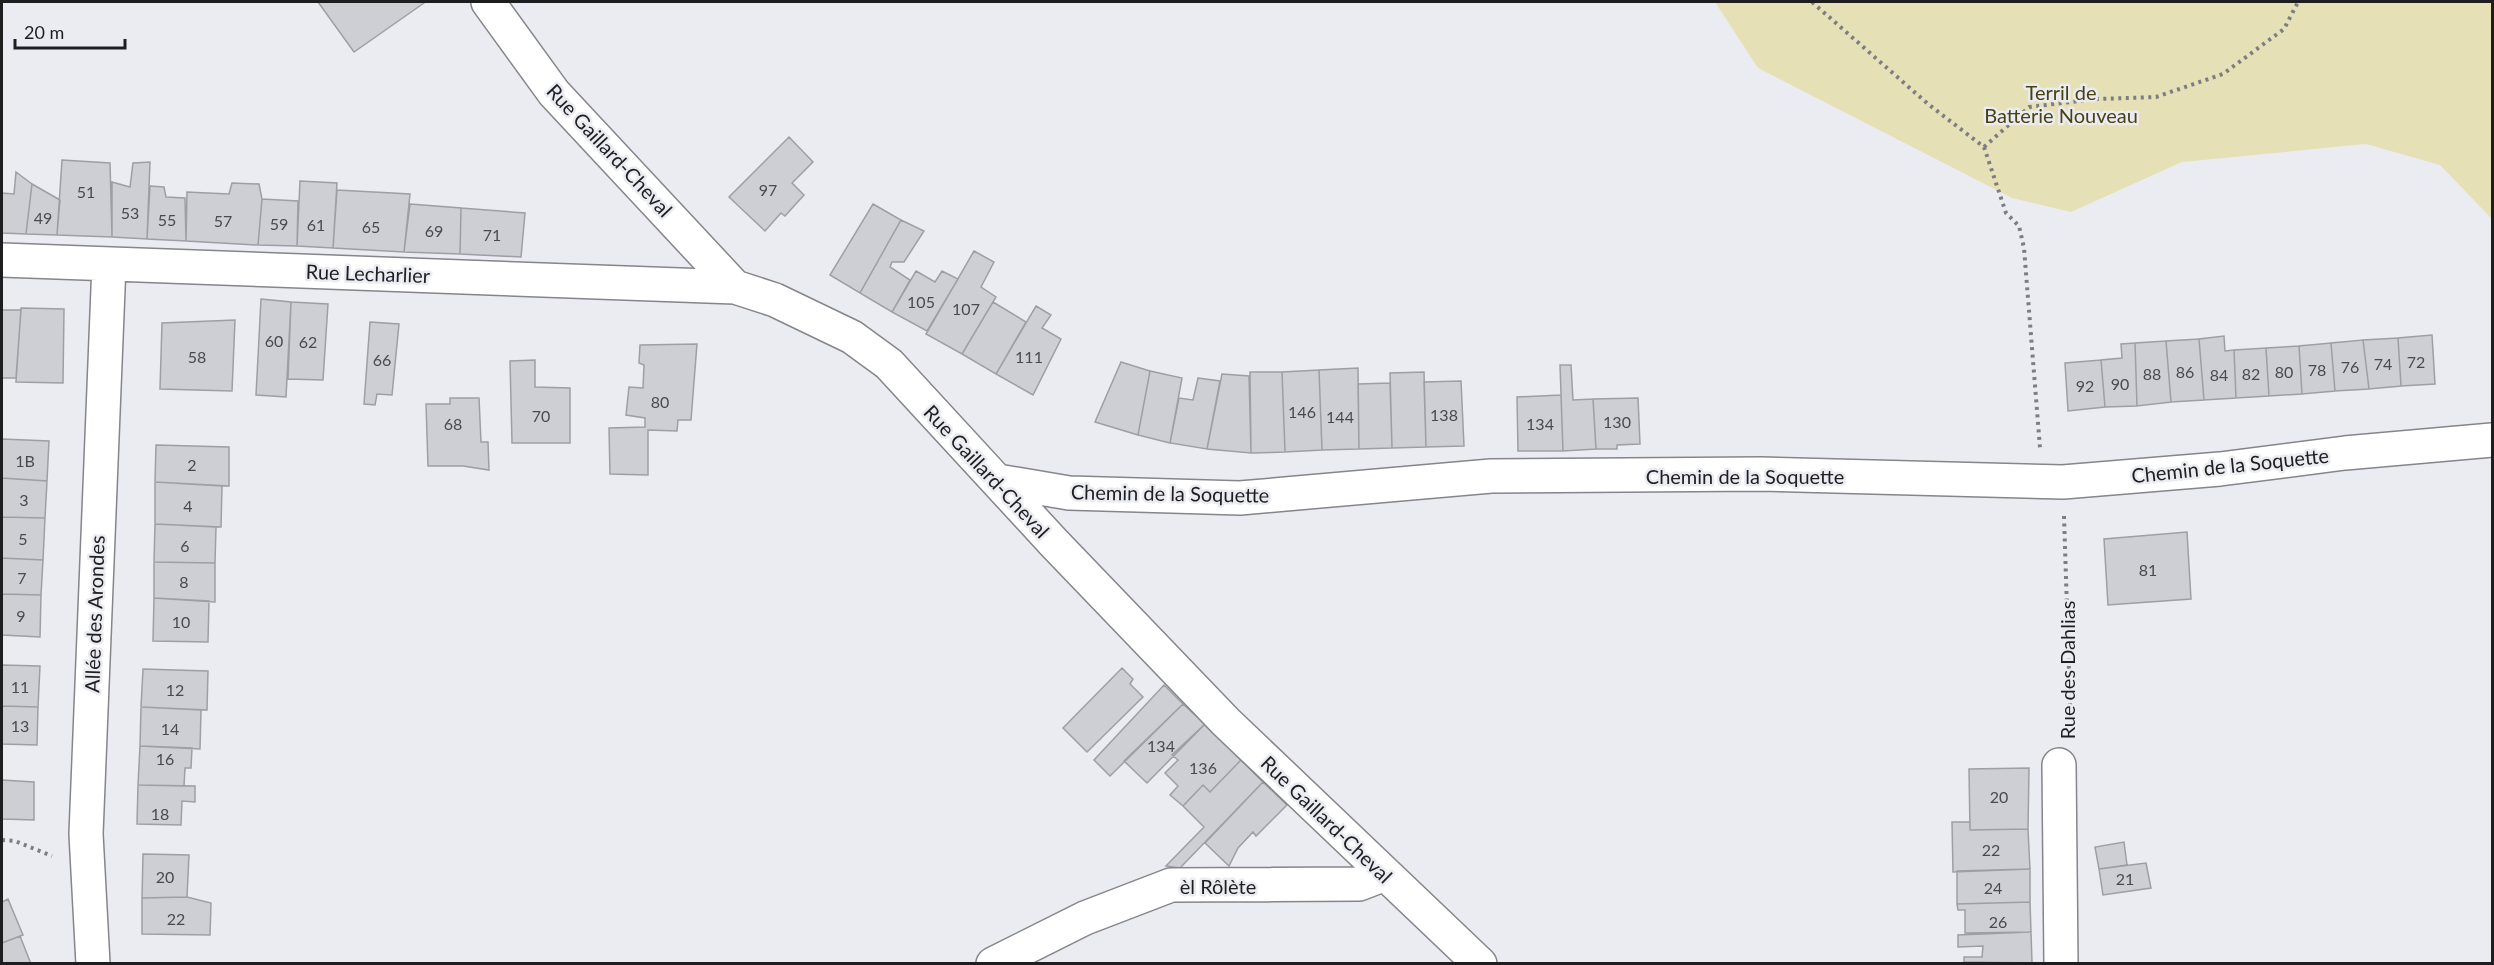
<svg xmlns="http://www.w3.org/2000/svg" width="2494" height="965" viewBox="0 0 2494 965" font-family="Lato,sans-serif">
  <rect width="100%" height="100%" fill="#ebecf2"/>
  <path fill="#e5e0b5" d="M1715,2H2492V219L2440,165L2366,144L2182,162L2071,212L2012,198L1758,68Z"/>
  <path fill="#cecfd5" stroke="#9e9ea4" stroke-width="1.5" d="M318,2H423L424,3L354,52Z
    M789,137L813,162L792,183L804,195L785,216L781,213L765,231L729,197Z
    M62,160L110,163L112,237L57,235Z
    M150,162L147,239L112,237V182L130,187L133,163Z
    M16,172L32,184L26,234L2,233V193L14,194Z
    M300,181L337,183L333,248L297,246Z
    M232,183L259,184L262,199L258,245L186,241L187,192L229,194Z
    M32,184L60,200L57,235L26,234Z
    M150,186L164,187L166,197L185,198L186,241L147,239Z
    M337,190L410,194L404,252L333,248Z
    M262,199L298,201L297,246L258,245Z
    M410,204L461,208L460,254L404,252Z
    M873,204L901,220L860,293L830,275Z
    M461,208L525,213L521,257L460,254Z
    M901,220L924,231L904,262H892L890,267L910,280L892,312L860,293Z
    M974,251L994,262L981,287L996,297L962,354L926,334Z
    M916,271L935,282L942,271L958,279L927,331L892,312Z
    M261,299L291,302L286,397L256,395Z
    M291,302L328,304L323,380L288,379Z
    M993,302L1026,322L996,374L962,354Z
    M1036,306L1051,315L1042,328L1061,339L1033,395L996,374Z
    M21,308L64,309L63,383L16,382Z
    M2,310H21L16,378H2Z
    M235,320L232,391L160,389L162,323Z
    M370,322L399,324L392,395L377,394L375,405L364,404Z
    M2432,335L2435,384L2401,386L2398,338Z
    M2224,336L2225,351L2234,350L2236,398L2204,400L2199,339Z
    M2398,338L2401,386L2369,389L2363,340Z
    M2199,339L2204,400L2171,402L2166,341Z
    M2363,340L2369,389L2335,391L2331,343Z
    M2166,341L2171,402L2137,406L2135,343Z
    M2135,343L2137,406L2105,407L2101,360L2122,358L2121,344Z
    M2331,343L2335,391L2302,394L2299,346Z
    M697,344L691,420H678L677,431L648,430V475L610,474L609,428L645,427V418L626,415L629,387L643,388L644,365L639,363L640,345Z
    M2299,346L2302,394L2269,396L2266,348Z
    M2266,348L2269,396L2236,398L2234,350Z
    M535,360V387L570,388V443H512L510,361Z
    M2101,360L2105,407L2068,411L2065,363Z
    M1121,362L1150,371L1138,435L1095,422Z
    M1560,365H1571L1573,400L1593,399L1596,449L1563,451Z
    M1358,368L1359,449L1322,450L1319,370Z
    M1319,370L1322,450L1285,452L1282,372Z
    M1150,371L1182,378L1170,443L1138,435Z
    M1250,372H1282L1285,452L1251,453Z
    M1424,372L1426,447L1392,448L1390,373Z
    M1222,374L1249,376L1251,453L1207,449Z
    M1198,378L1220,381L1207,449L1170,443L1179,398L1193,400Z
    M1461,381L1464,446L1426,447L1424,382Z
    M1390,383L1392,448L1359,449L1358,384Z
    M1561,395L1563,451H1518L1517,397Z
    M450,398H479L481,442H488L489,470L463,466H428L426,404H450Z
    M1638,398L1640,444L1617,445V449H1596L1593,399Z
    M2,439L49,441L47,481L2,478Z
    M156,445L229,447V486L155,482Z
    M2,478L47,481L45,518L2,517Z
    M155,482L222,486L221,527L155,524Z
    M2,517L45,518L43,560L2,558Z
    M155,524L216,527L215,563L154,562Z
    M2187,532L2191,599L2108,605L2104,539Z
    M2,558L43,560L41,595L2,594Z
    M154,562L215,563V602L154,598Z
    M2,594L41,595L40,637L2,635Z
    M154,598L209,601L208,642L153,641Z
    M2,665L40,666L38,707L2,706Z
    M1122,668L1133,679L1130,684L1143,697L1087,752L1063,728Z
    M143,669L208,671L207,710L141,707Z
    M1164,685L1183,704L1110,776L1094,760Z
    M1183,704L1205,724L1147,783L1124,761Z
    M2,706L38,707L37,745L2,744Z
    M141,707L201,710L200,749L140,746Z
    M1205,724L1241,760L1210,792L1203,785L1183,806L1170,795L1178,786L1165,773L1178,760L1172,755Z
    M140,746L192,748L191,768H185L184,786L138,785Z
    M1241,760L1263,782L1180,868L1166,866L1204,827L1183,806L1203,785L1210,792Z
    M2029,768L2028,829L1970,830L1969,769Z
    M2,780L34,782V820L2,819Z
    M1263,782L1287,805L1256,836L1253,832L1238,848L1229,866L1205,843Z
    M138,785L195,786V802L182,801L181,825L137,824Z
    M1952,822H1970V830L2028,829L2030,869L1953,872Z
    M2124,842L2127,865L2099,869L2095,847Z
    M143,854L189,855L187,897L142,898Z
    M2146,863L2151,888L2103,895L2099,869Z
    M2030,869V902L1957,904V871Z
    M187,897L211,903L210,935L142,934V898Z
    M8,899L23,935L2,943V902Z
    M2030,902L2031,932L1965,933V910H1958L1957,904Z
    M2031,932L2032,963L1964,962V957H1982L1983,946L1958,947V935Z
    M20,936L31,964H2V943Z"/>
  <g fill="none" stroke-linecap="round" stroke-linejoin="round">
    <defs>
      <path id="minor" d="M488,2L554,93L735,287L775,300L852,337L889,364L1054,543L1226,722L1480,964
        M2,260L735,287
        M998,481L1069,493L1240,498L1491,476L1761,474L2063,482L2220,469L2345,453L2492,440
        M2059,765L2061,964
        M93,964L86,834L109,264
        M993,964L1085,918L1171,885L1359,884L1385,874"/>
    </defs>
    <use href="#minor" stroke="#85858a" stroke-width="36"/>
    <path stroke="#7d7e82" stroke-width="4" stroke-dasharray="3 4.5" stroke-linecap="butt" d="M1812,2L1928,104L1984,147L2006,213L2019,226L2024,248L2040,448
      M1984,147L2029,107L2096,99L2156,97L2223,74L2284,29L2298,2
      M2064,516L2071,733
      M2,840L15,841L52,856"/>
    <use href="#minor" stroke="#fff" stroke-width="33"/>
  </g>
  <g text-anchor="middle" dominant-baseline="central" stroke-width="5" stroke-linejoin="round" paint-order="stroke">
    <g font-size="16" fill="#4a4a4e">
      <text x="768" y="189">97</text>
      <text x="86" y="191">51</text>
      <text x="130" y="212">53</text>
      <text x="43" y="217">49</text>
      <text x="167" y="219">55</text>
      <text x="223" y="220">57</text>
      <text x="279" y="223">59</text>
      <text x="316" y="224">61</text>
      <text x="371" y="226">65</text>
      <text x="434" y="230">69</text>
      <text x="492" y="234">71</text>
      <text x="921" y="301">105</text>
      <text x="966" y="308">107</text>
      <text x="274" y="340">60</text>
      <text x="308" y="341">62</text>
      <text x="197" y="356">58</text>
      <text x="1029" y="356">111</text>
      <text x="382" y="359">66</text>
      <text x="2416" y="361">72</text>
      <text x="2383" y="363">74</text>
      <text x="2350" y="366">76</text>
      <text x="2317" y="369">78</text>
      <text x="2185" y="371">86</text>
      <text x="2284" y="371">80</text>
      <text x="2152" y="373">88</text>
      <text x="2251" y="373">82</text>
      <text x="2219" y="374">84</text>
      <text x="2120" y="383">90</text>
      <text x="2085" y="385">92</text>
      <text x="660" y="401">80</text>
      <text x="1302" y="411">146</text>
      <text x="1444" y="414">138</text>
      <text x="541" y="415">70</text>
      <text x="1340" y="416">144</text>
      <text x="1617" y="421">130</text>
      <text x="453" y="423">68</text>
      <text x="1540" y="423">134</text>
      <text x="25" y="460">1B</text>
      <text x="192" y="464">2</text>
      <text x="24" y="499">3</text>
      <text x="188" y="505">4</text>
      <text x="23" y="538">5</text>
      <text x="185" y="545">6</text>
      <text x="2148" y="569">81</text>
      <text x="22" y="577">7</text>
      <text x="184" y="581">8</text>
      <text x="21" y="615">9</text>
      <text x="181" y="621">10</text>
      <text x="20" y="686">11</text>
      <text x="175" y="689">12</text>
      <text x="20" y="725">13</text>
      <text x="170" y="728">14</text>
      <text x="1161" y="745">134</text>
      <text x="165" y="758">16</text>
      <text x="1203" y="767">136</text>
      <text x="1999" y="796">20</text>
      <text x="160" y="813">18</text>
      <text x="1991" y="849">22</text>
      <text x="165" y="876">20</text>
      <text x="2125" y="878">21</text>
      <text x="1993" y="887">24</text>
      <text x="176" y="918">22</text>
      <text x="1998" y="921">26</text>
    </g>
    <g font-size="20" fill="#494210" stroke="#ebecf2">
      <text x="2061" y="92">Terril de<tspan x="2061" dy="23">Batterie Nouveau</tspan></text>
    </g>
    <g font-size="20" fill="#1e1e21" stroke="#ebecf2">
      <text transform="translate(610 150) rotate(47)">Rue Gaillard-Cheval</text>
      <text transform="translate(368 273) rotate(2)">Rue Lecharlier</text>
      <text transform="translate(2230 465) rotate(-6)">Chemin de la Soquette</text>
      <text transform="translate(987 471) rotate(47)">Rue Gaillard-Cheval</text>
      <text x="1745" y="476">Chemin de la Soquette</text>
      <text transform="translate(1170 493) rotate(1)">Chemin de la Soquette</text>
      <text transform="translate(94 614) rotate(-88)">Allée des Arondes</text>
      <text transform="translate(2067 670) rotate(-90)">Rue des Dahlias</text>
      <text transform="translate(1327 819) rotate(44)">Rue Gaillard-Cheval</text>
      <text x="1218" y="886">èl Rôlète</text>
    </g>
  </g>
  <rect width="2494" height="965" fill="none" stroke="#1e1e21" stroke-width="6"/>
  <path d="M15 39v9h110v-9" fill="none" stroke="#1e1e21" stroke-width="3"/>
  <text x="24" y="39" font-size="18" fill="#1e1e21" stroke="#ebecf2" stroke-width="4.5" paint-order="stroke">20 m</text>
</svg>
